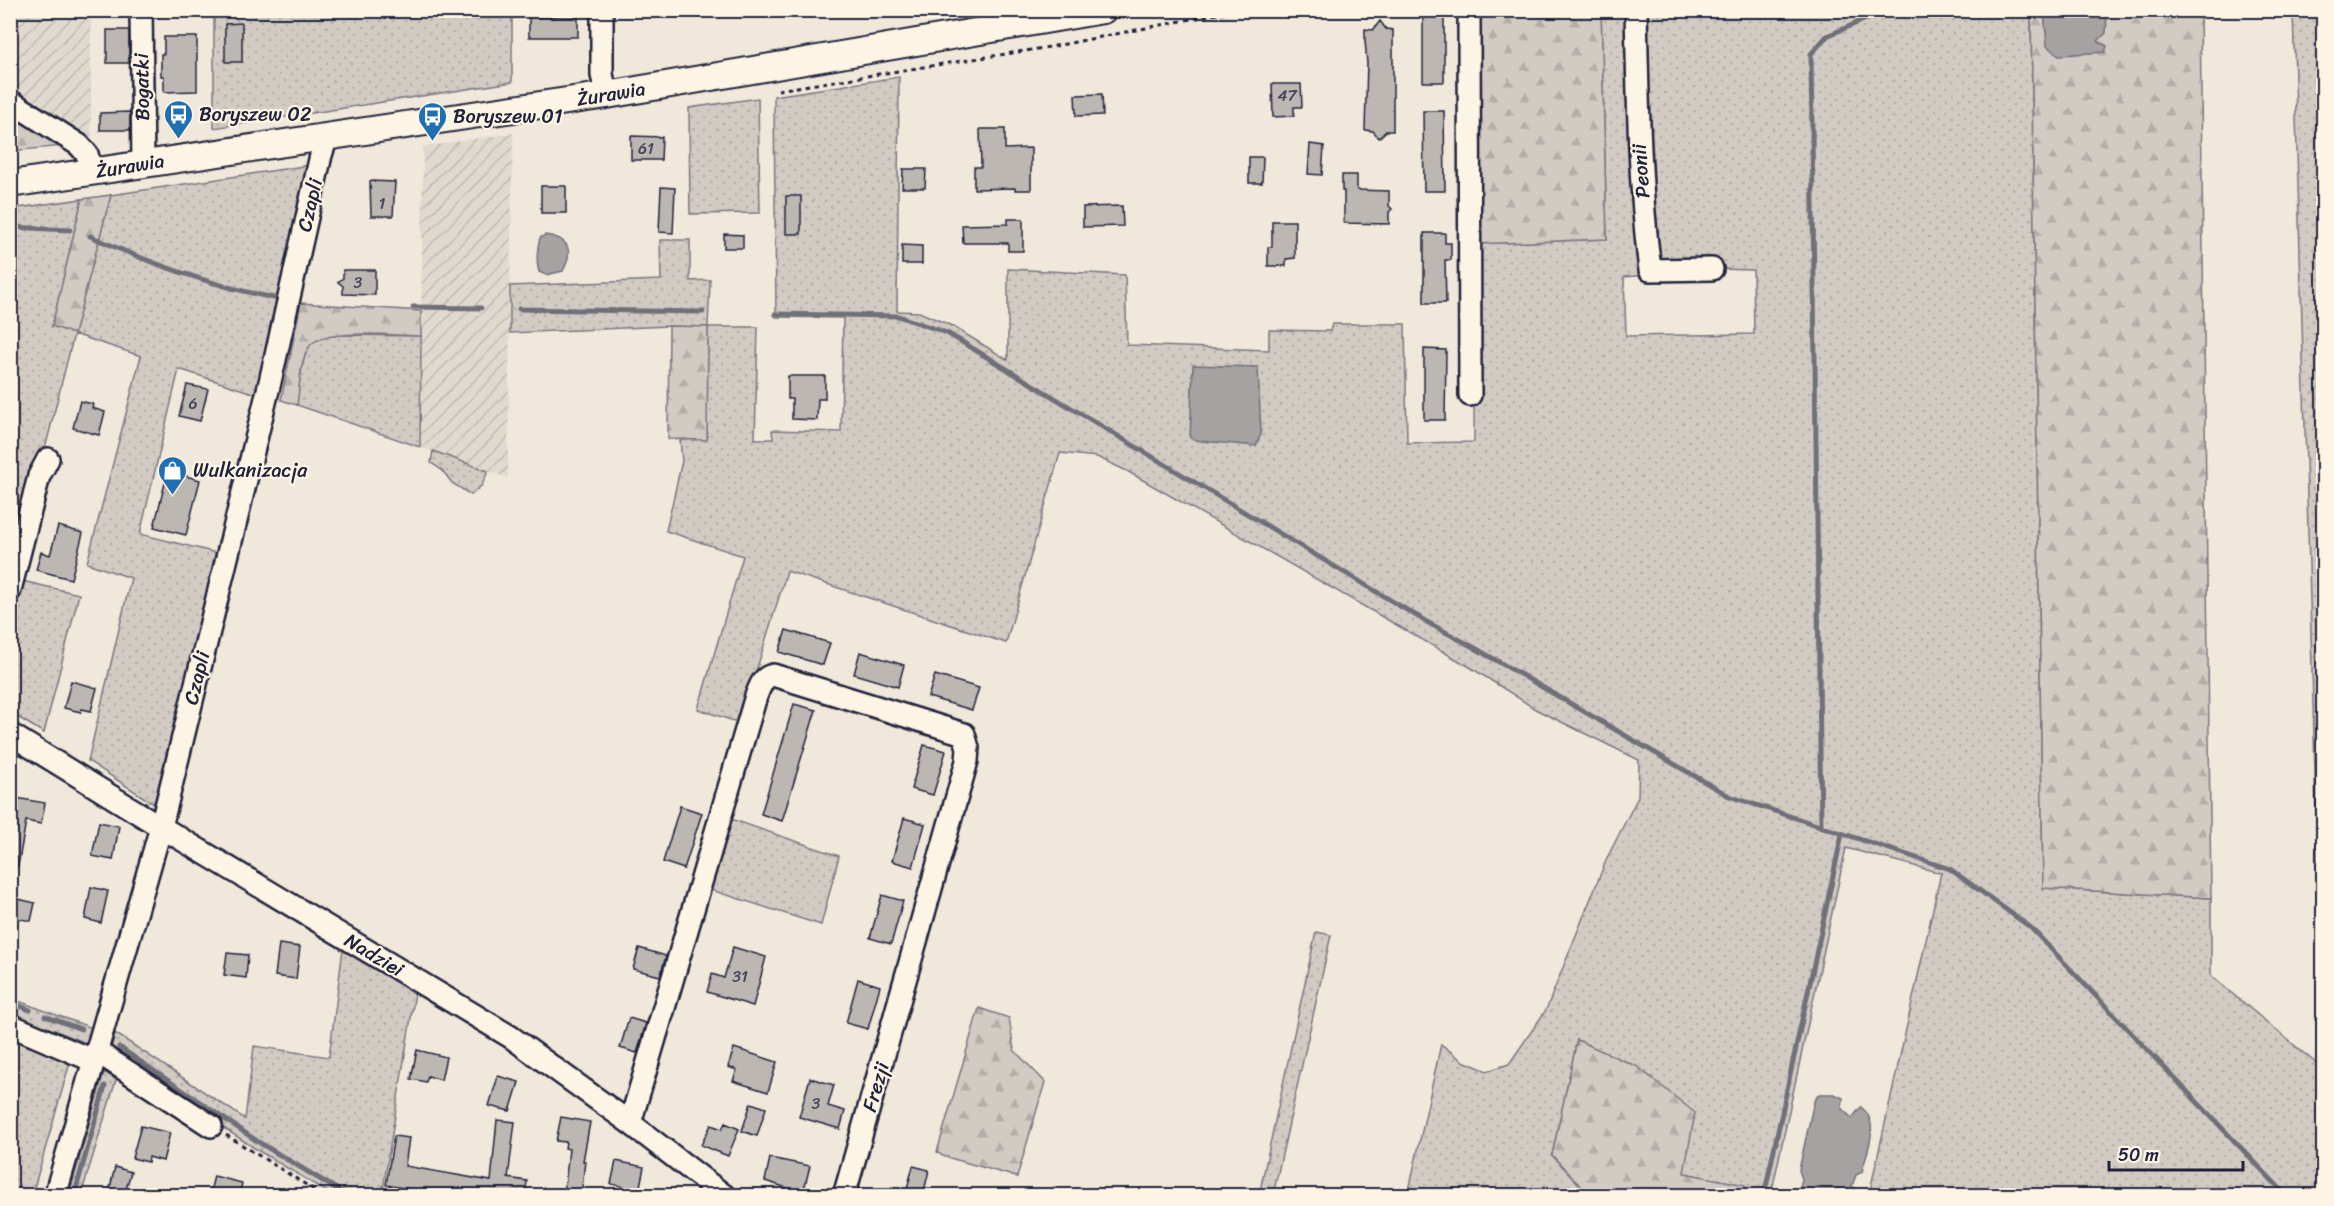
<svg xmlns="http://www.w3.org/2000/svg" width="2334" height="1206" viewBox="0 0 2334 1206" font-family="Sriracha,sans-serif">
  <defs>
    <pattern id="industrial-furrows" width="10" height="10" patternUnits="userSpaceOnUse" patternTransform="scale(1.5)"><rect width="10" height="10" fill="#e0d9cf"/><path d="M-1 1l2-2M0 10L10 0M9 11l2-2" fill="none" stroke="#c0bab3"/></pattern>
    <pattern id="grass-dots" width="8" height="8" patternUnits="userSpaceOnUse" patternTransform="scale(1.5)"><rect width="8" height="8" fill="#d1cbc3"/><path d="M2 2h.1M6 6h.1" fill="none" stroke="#b3aea8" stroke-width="1.8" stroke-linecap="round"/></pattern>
    <pattern id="forest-firs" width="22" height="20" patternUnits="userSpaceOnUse" patternTransform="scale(1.5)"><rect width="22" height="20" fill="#d1cbc3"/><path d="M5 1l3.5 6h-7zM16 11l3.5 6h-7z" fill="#b3aea8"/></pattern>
  </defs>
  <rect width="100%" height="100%" fill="#efe8db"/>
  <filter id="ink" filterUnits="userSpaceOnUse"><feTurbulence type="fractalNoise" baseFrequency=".0167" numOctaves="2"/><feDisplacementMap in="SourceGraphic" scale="12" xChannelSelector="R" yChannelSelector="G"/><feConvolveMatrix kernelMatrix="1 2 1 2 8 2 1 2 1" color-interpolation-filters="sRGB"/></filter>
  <g filter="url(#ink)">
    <path fill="url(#industrial-furrows)" d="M10,11H91V142L11,94Z
      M513,133L510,286L508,478L420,447L423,147Z"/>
    <path fill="url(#grass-dots)" stroke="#7a767f" stroke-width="1.5" fill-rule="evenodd" d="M214,11H512V82L214,128Z
      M1601,11H2031L2043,888L2211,898V976L2323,1069V1195H1869L1941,873L1846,848L1771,1195H1743L1745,1185L1684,1173L1577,1040L1552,1155L1590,1195H1408L1441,1044L1463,1061L1487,1071L1509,1064L1546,1010L1607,858L1638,797L1639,760L1537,710L1470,667L1127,471L1097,457L1060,453L1006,643L787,571L740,723L698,709L743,556L666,531L682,461L680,440L707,439L708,327L669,326L510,333V286L661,280L660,240H690V281L710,280L708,327H758L755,439H773L772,430L841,432L843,318L776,317L774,96L899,77L897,311L919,312L952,326L1008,360V269L1125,275L1127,345L1269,350V330L1330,331L1332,324H1405L1407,443L1474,442L1475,244L1607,239ZM1718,269L1753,270L1754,334L1626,336L1624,277Z
      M2293,11H2324V981H2321Z
      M758,98L760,213L690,214L689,108Z
      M311,165L256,394L179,369L140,534L217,553L154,804L88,761L131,578L87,563L141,356L74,334L46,445L36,465L11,561V209L82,199L52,326L74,333L111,195Z
      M340,335L421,336L420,447L297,405C299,389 301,346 317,339C324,337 333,336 340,335Z
      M433,451L488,471L482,485L471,495L452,483L442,470L431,463Z
      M22,581L79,594L44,733L11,713V625Z
      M728,818L839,856L821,925L708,889Z
      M1316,932L1331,935L1273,1195H1259Z
      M343,949L415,993L382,1195H332L259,1151L110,1054L115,1033L245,1119L254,1046L329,1057Z
      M10,998L92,1028L89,1044L11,1013Z
      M10,1036L71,1059L32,1195H11Z
      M104,1072L116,1080L81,1195H69Z"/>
    <path fill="url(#forest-firs)" stroke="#7a767f" stroke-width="1.5" d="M1473,11H1601L1607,239L1475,244Z
      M2031,11H2200L2211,898L2043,888Z
      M11,110L65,146L11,151Z
      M111,195L74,334L52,326L82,199Z
      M301,303L421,311V336C399,336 320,327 309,347C299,363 300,387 297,405L281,400Z
      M669,326L708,327L707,440L668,439Z
      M979,1008L1009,1018L1014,1050L1045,1082L1017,1177L943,1156L937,1152Z
      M1577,1040L1638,1067L1695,1113L1684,1173L1745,1185L1743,1195H1589L1552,1155Z"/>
    <path fill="#a6a2a2" stroke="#716f79" stroke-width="1.5" d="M2044,11H2107L2106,33L2098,41L2107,46L2105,52L2059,55L2047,46Z
      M545,235C569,238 574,250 563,271L546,275L539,272C536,262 537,248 540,238Z
      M1193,365L1258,367L1261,434L1256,446L1201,441L1190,438Z
      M1819,1094H1834L1843,1098L1842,1109L1852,1118L1861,1107C1881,1122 1867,1151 1862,1172L1856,1175L1852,1186L1857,1190L1856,1195H1798L1802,1179L1799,1170L1814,1101Z"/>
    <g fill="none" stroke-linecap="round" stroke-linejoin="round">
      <path stroke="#716f79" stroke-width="5" d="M10,227L70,230
        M90,236C151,264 213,286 279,299
        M413,307L481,308
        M519,309L703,312
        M775,314L898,316L947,333L1425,621L1475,648L1729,796L1950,869L2030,927L2287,1196
        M1821,827L1811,54L1827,36L1887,10
        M13,1003L30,1010
        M45,1016L81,1029
        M119,1047L260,1143L348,1196
        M74,1196L105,1086
        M1764,1196L1842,834"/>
    </g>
    <path fill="#bcb7b3" stroke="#22223b" stroke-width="1.5" d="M1444,12V82H1423V13Z
      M529,17H578V37H529Z
      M1380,21L1386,29L1393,30V131H1386L1379,138L1373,131L1365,130L1367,63L1365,41V29L1373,30Z
      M242,23V62H225V24Z
      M107,30H129V63H107Z
      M164,37H197V91L164,92V76H161V54H164Z
      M1272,84H1301L1302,107H1294V116L1273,117Z
      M1102,94L1103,115L1076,116L1075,95Z
      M1423,111H1444L1445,191H1424Z
      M130,112V130H100V113Z
      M980,129H1005V149L1031,148V190H1015V188L974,189V167H981Z
      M631,136L662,137L661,160H631Z
      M1310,144L1324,146L1322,175L1308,174Z
      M1249,157H1263L1262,183H1249Z
      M903,169H926L925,188H902Z
      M1342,175H1357V190L1389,191V206L1392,209L1389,212V224L1344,223V191H1342Z
      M370,181L395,182L393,216H371Z
      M541,186H566V213H541Z
      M661,187L675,188L673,233L659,232Z
      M786,196H801V234H786Z
      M1122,206L1123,226L1083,227V207Z
      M1008,219H1023V251H1008V243H963L962,225L1008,224Z
      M1272,221H1295V258L1286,259V266H1268V247H1272Z
      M1424,233H1445V243H1451V260H1445L1446,303H1424Z
      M724,234L743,235V248H724Z
      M902,245L922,246V264H902Z
      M343,270H375V295L343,294V286L338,282L343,278Z
      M1424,349L1446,350L1445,420H1424Z
      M788,376H825V399H818L817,420L792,419V399H788Z
      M187,385L208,389L200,421L179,416Z
      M80,401L93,404L92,408L105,412L99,435L73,428Z
      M168,471L200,480L186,535L154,527Z
      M58,526L83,533L71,579L36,570L41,552L50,555Z
      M786,630L830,643L823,665L779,652Z
      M860,652L904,665L898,687L854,674Z
      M935,675L979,688L972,710L928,697Z
      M71,681L97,688L91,711L82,709L81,712L64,708Z
      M794,704L816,710L782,821L761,814Z
      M924,745L946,751L933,795L911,789Z
      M16,798L45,803L41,824L26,821L18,866H10V831Z
      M680,806L702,813L684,869L663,862Z
      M904,818L925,824L913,867L892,861Z
      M99,822L119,826L113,860L92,856Z
      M91,887L108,891L101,923L85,919Z
      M882,895L903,901L891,944L870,938Z
      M10,897L35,903L31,921L10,917Z
      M279,944L300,947L296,979L275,976Z
      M733,947L766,957L753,1006L707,992L712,974L724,978Z
      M639,948L666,956L660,976L633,969Z
      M227,953L248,955L246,978L224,975Z
      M858,979L880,986L868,1029L846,1023Z
      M629,1018L646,1023L637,1053L620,1048Z
      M734,1048L777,1062L768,1092L733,1081L737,1070L728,1067Z
      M417,1050L446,1057L441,1080L428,1076L426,1082L411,1079Z
      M498,1076L519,1082L510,1111L489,1106Z
      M810,1078L834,1085L828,1106L845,1111L840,1129L799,1117Z
      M751,1103L766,1108L757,1136L742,1131Z
      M561,1117L590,1122L583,1161H585L581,1196L564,1195L569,1149L565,1148L566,1142L556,1141Z
      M497,1120L515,1122L508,1178L527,1181L525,1196H450L386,1185L394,1136L409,1138L405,1166L491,1181Z
      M725,1123L739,1129L728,1156L701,1145L711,1125L722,1129Z
      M141,1126L170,1133L163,1161L149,1157L148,1162L132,1158Z
      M770,1158L810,1166L803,1193L765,1181Z
      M616,1161L644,1167L638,1196H620L622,1186L611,1184Z
      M913,1166L929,1170L923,1196L906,1193Z
      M115,1167L131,1172L124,1196H108Z
      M214,1176L242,1183L239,1196H209Z"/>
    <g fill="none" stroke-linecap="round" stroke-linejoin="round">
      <defs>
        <path id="minor" d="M141,10L143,164
          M602,10V75L607,95
          M1469,10L1470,395
          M1636,10C1638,97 1639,184 1650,270L1712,269
          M10,101L79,145L87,154L92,172
          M10,590L39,476L48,459
          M10,734L161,827L511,1037L630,1123L725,1196
          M10,1025L94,1061
          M96,1051L211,1126
          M630,1123L756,696C760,687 762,677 773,675L964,734L968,748L967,761L844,1196
          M55,1196L161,827L270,382L321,155L327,137"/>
        <path id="major" d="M10,184L607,95L1103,10"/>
      </defs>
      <use href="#minor" stroke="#22223b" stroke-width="26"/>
      <use href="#major" stroke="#22223b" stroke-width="30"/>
      <path stroke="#22223b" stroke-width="3" stroke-dasharray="4.5 4.5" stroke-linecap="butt" d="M778,90L1050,47L1237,10
        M226,1135L324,1196"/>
      <use href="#minor" stroke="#fcf5e5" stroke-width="21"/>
      <use href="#major" stroke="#fcf5e5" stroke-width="26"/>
    </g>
  </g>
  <defs>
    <symbol id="bus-pin" viewBox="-11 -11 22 30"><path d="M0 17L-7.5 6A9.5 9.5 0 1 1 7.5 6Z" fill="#1f6fb2" stroke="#fcf5e5"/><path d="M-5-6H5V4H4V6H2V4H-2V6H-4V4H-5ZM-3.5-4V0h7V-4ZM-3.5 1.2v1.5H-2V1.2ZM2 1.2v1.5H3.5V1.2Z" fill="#fff"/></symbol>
    <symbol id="shop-pin" viewBox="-11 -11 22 30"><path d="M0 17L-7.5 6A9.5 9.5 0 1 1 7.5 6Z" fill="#1f6fb2" stroke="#fcf5e5"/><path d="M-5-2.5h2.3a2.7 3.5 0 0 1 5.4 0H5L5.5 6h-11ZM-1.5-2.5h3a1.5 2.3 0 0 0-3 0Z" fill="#fff"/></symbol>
  </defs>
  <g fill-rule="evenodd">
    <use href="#bus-pin" x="162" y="98" width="33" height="45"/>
    <use href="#bus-pin" x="416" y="100" width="33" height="45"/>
    <use href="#shop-pin" x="156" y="454" width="33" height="45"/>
  </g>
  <g text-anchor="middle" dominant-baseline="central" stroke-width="4.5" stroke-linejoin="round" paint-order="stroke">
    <g font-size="16" fill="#484759">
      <text x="1287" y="95">47</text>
      <text x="646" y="148">61</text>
      <text x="382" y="203">1</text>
      <text x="358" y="282">3</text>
      <text x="193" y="403">6</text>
      <text x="740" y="976">31</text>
      <text x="816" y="1103">3</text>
    </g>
    <g font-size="20" fill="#22223b" stroke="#fcf5e5">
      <text transform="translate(142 87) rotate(-91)">Bogatki</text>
      <text transform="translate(611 94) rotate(-9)">Żurawia</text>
      <text transform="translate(130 166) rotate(-9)">Żurawia</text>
      <text transform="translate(1641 171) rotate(-94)">Peonii</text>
      <text transform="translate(310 205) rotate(-77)">Czapli</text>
      <text transform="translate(197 678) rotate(-76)">Czapli</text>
      <text transform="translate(374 955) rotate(31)">Nadziei</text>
      <text transform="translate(876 1087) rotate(-74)">Frezji</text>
    </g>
    <g font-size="20" fill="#22223b" stroke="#fcf5e5" text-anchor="start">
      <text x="199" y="114">Boryszew 02</text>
      <text x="453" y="116">Boryszew 01</text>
      <text x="193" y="470">Wulkanizacja</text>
    </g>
  </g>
  <rect width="2334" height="1206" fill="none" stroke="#fcf5e5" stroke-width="36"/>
  <rect x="18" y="18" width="2298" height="1170" fill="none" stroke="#22223b" stroke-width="2" filter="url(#ink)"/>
  <path d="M2109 1161v9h134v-9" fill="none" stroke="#22223b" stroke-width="3"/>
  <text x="2118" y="1161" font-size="18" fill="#22223b" stroke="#fcf5e5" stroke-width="4.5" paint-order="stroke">50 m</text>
</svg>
